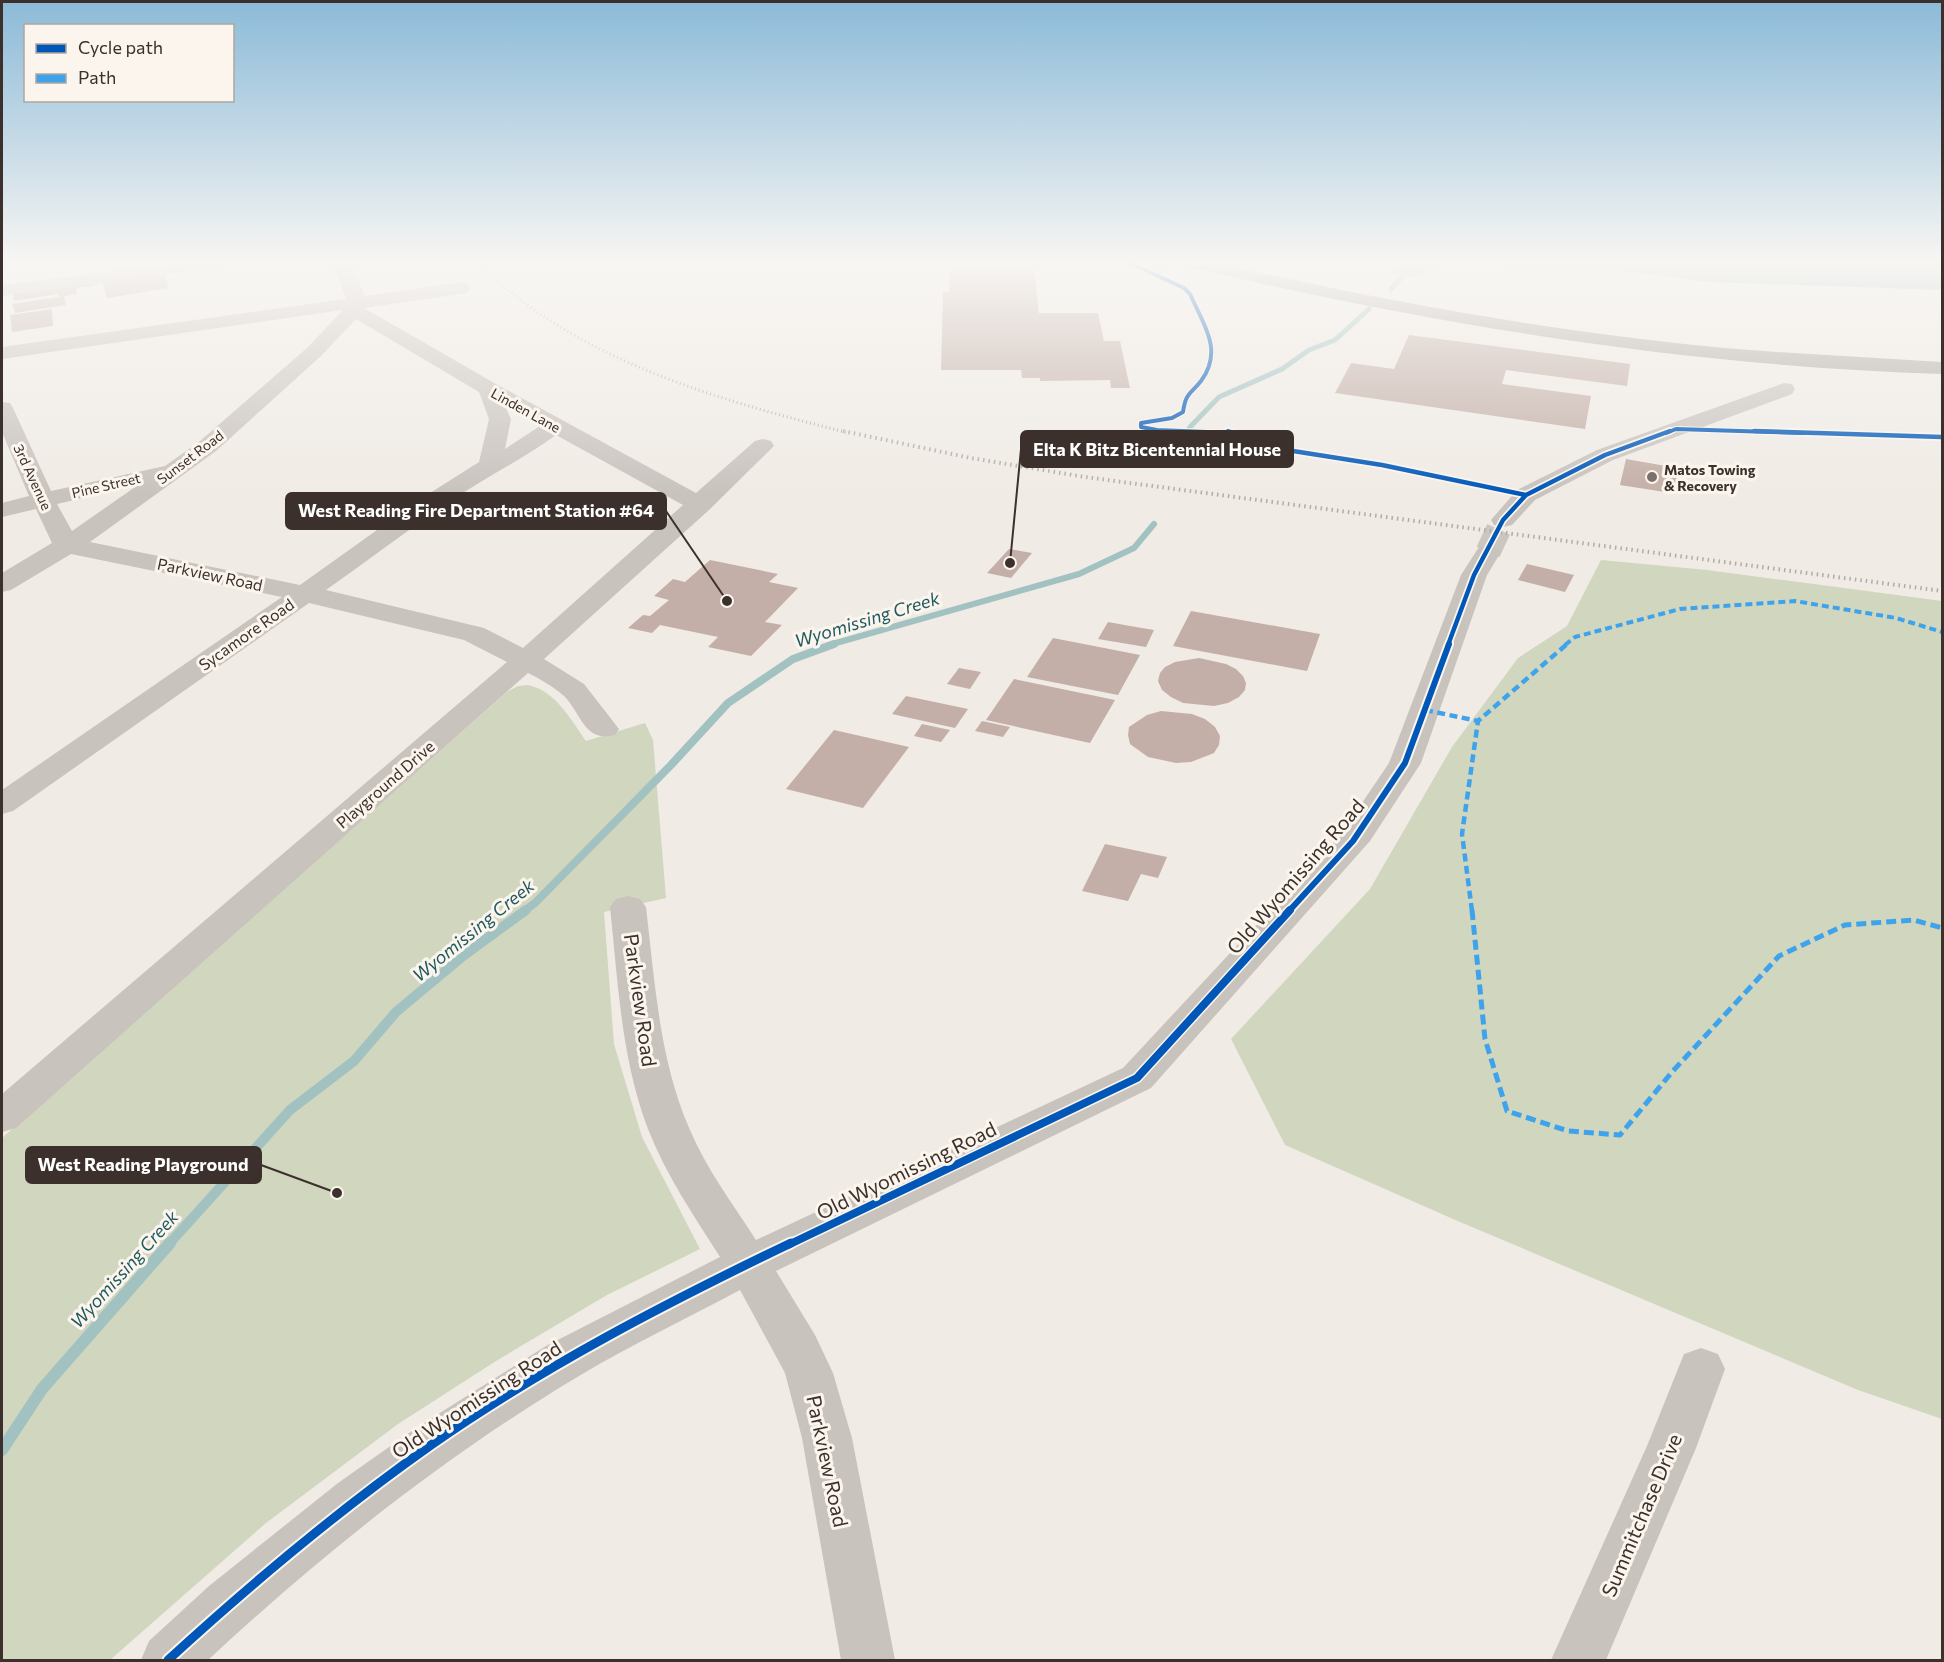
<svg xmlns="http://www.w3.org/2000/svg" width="1944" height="1662" viewBox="0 0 1944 1662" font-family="Commissioner,sans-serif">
  <rect width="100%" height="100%" fill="#f0ebe5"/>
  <path fill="#d1d6bf" d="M1601,560L1707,570L1942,601V1419L1858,1390L1460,1222L1285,1145L1231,1039L1370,889L1452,747L1518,658L1567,626Z
    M528,685C556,691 571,720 586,741L645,723L653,740L666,898L604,912L614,1044L642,1137L700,1249L607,1295L496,1361L398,1424L266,1523L110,1660H2V1138L507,692L518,686Z"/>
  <path fill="#a1c2c1" d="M1390,263H1444C1426,273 1412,284 1392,273L1394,264Z
    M1492,263H1942V290L1709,282L1597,268L1530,271Z"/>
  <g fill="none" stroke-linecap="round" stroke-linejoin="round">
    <path stroke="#a1c2c1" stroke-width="5" d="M1391,289L1416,263
      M1187,433L1190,427L1219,397L1282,369L1309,350L1335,340L1369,309"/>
    <path stroke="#a1c2c1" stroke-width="6" d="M1177,457L1188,431
      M829,645L1079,574L1134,548L1154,524"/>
    <path stroke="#a1c2c1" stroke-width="8" d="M524,911L535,903L671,765L728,703L793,659L834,644"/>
    <path stroke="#a1c2c1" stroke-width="10" d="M168,1245L290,1110L354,1061L396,1012L463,956L526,910"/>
    <path stroke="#a1c2c1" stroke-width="12" d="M2,1450L42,1389L170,1243"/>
  </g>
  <path fill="#c3afa7" d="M1034,269L1039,313H1098L1104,341H1120L1130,388H1111L1110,380L1040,381V378H1022L1021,370H941L943,292H949L950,270Z
    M164,272L169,288L107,298L102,281Z
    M93,281L94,286L76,288L77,294L64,296L66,305L15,313L12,304L59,297L58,294L14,301L13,293Z
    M52,309L53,326L12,332L10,315Z
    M1409,335L1630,364L1627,386L1506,370L1502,384L1591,396L1585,429L1335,393L1351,363L1394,369Z
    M1626,459L1683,469L1678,494L1620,485Z
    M1009,549L1032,553L1011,578L987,573Z
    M710,560L778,574L769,582L798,588L765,622L782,625L751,656L708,647L718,637L660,625L652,633L628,628L643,615L650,616L669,600L654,596L673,579L685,582Z
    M1527,564L1574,575L1565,592L1518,580Z
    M1191,611L1320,634L1307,671L1173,646Z
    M1108,622L1130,626L1154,630L1146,647L1098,639Z
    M1053,638L1140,655L1118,695L1027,677Z
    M1199,658L1226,664L1236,669L1243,676L1246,683L1245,690L1239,697L1228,703L1214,706L1183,703L1171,697L1162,690L1158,681L1160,673L1165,667L1175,662Z
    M959,668L981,672L970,689L947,684Z
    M1014,679L1115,700L1090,743L986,720Z
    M906,696L968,709L955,728L892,714Z
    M1161,711L1192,714L1205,719L1215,727L1220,736L1219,745L1214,753L1191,762L1176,763L1148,757L1130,744L1128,735L1129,727L1147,715Z
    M982,721L1010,727L1003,737L975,731Z
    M922,724L950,730L941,742L914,736Z
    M834,730L909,747L863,808L786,789Z
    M1105,844L1167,857L1158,878L1141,874L1128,901L1082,891Z"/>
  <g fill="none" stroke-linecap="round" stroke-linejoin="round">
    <path stroke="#ccc6c0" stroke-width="25" stroke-dasharray="25 13" stroke-linecap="butt" d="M1488,552L1503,520"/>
    <path fill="#c9c3be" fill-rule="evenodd" d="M177,263H224L221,267L215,268L2,296V285Z
      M333,263H351L365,296L461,282L468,284L470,288L468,292L461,294L364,308L496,384L696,493L755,441L763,439L771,441L774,446L709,510L544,659L584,684L619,729L615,735C584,743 582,714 564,696C554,687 540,679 528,673L16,1128L2,1132V1094L507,662L464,640L309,603L13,811L2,814V790L282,597L71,554L11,590L2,592V573L52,543L36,509L2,517V503L29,496L2,432V402L10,403L13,408L51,491L165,466L200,441L307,348L343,310L2,359V347L346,299ZM356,319L479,392L489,419L479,462L419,500L300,585L90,542L216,451L321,356ZM506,408L540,426L505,449L511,419ZM556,435L683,505L523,648L484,628L326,590C373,557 418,522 466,491C496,472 527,456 556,435ZM138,485L72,531L57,504Z
      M1784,383L1792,384L1795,389L1792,394L1613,460L1535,500L1512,525L1503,527L1494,525L1491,520L1517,490L1597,450Z
      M1488,544L1497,547L1501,552L1487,575L1421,763L1370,841L1151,1088L776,1271L815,1335L833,1373L852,1438L895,1660H841L802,1438L785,1373L740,1290C686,1319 631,1345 579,1376C445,1456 322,1554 208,1660H141L149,1641L209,1586L338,1483L416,1428L546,1346L720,1257C694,1216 666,1175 648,1129C621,1058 618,982 610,907L616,899L628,896L640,899L646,907C655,982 659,1060 690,1130C707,1170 733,1204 756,1240L1123,1068L1341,834L1389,763L1461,575L1479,547Z
      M1701,1348L1718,1354L1725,1369L1696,1448L1606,1660H1551L1647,1446L1684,1354Z"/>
    <path fill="#afaaa4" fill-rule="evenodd" d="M1184,263H1215C1366,297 1520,326 1675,343C1764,353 1853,356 1942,362V374C1689,366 1440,326 1193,268L1187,267Z"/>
    <path stroke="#b1aca8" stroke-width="3" stroke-dasharray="1 3" stroke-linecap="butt" d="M479,263C573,360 722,401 849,433"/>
    <path stroke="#b1aca8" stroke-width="4" stroke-dasharray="1.5 4" stroke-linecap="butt" d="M843,431L971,458L1085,477L1942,591"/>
    <path stroke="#3fa3eb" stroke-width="3" stroke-dasharray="5 3" stroke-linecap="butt" d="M1157,275L1169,265L1168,263"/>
    <path stroke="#3fa3eb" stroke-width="4" stroke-dasharray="7 4" stroke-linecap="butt" d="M1565,645L1575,637L1680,609L1795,601L1896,618L1942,632"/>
    <path stroke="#3fa3eb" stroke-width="4.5" stroke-dasharray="8 4.5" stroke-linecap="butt" d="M1425,710L1478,721
      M1472,911L1462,834L1478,721L1567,644"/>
    <path stroke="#3fa3eb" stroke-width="5" stroke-dasharray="10 5" stroke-linecap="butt" d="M1472,910L1485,1039L1507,1111L1568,1131L1620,1135L1672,1072L1779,956L1845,925L1914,920L1942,928"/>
    <defs>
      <path id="cycleway-far4" d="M1130,263L1184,288L1190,294C1203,324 1224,350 1201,381C1190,395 1186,392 1183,412L1172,418L1141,423V427L1157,430L1232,433
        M1666,433L1676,429L1804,433"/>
      <path id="cycleway-far3" d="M1228,431L1274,448L1382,465L1526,495
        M1754,431L1942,437
        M1448,645L1474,575L1503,520L1526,495L1605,455L1670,431"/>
      <path id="cycleway-far2" d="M1289,911L1353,841L1405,763L1449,644"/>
      <path id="cycleway-far1" d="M788,1245L1137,1078L1290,910"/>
      <path id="cycleway" d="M168,1660C252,1583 339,1510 431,1445C544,1366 668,1302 791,1243"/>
    </defs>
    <use href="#cycleway-far4" stroke="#fbf5ee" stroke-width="6"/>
    <use href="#cycleway-far3" stroke="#fbf5ee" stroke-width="8"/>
    <use href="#cycleway-far2" stroke="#fbf5ee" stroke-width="10"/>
    <use href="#cycleway-far1" stroke="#fbf5ee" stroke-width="11"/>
    <use href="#cycleway" stroke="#fbf5ee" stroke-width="13"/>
    <use href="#cycleway-far4" stroke="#0057b8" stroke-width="4"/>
    <use href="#cycleway-far3" stroke="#0057b8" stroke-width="4.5"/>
    <use href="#cycleway-far2" stroke="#0057b8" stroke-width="6"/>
    <use href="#cycleway-far1" stroke="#0057b8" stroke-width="8"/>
    <use href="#cycleway" stroke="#0057b8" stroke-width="9"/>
  </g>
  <linearGradient id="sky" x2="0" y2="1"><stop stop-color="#8bbad8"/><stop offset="0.53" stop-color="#f8f6f3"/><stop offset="1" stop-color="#f8f6f3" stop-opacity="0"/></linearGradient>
  <rect width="1944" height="495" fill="url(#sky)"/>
  <circle fill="#7a716c" stroke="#fbf5ee" stroke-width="2" cx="1652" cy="477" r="6"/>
  <g text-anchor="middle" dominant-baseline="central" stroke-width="6" stroke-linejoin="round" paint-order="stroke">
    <g font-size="14" fill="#3b302b" stroke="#fbf5ee">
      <text transform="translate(526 410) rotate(29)">Linden Lane</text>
      <text transform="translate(190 457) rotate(-37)">Sunset Road</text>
      <text transform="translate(33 477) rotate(65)">3rd Avenue</text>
      <text transform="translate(106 485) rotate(-13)">Pine Street</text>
    </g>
    <g font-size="14" font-weight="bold" fill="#3b302b" stroke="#fbf5ee" text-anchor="start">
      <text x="1664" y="469">Matos Towing<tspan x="1664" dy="16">&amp; Recovery</tspan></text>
    </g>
    <g font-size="16" fill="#3b302b" stroke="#fbf5ee">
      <text transform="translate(210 574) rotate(12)">Parkview Road</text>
      <text transform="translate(246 634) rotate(-35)">Sycamore Road</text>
      <text transform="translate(385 784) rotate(-41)">Playground Drive</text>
    </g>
    <g font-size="18" font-style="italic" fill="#1f5a5e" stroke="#fbf5ee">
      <text transform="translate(867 619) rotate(-17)">Wyomissing Creek</text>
      <text transform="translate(473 930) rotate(-39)">Wyomissing Creek</text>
      <text transform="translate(124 1269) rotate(-48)">Wyomissing Creek</text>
    </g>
    <g font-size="20" fill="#3b302b" stroke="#fbf5ee">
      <text transform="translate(1295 876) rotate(-49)">Old Wyomissing Road</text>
      <text transform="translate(641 1000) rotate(82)">Parkview Road</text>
      <text transform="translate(906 1170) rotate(-26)">Old Wyomissing Road</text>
      <text transform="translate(476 1399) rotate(-33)">Old Wyomissing Road</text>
      <text transform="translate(828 1461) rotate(78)">Parkview Road</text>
      <text transform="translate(1641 1515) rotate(-67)">Summitchase Drive</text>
    </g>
  </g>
  <path fill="none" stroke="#3b302b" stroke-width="2" d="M1010 563L1021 449M727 601L666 511M337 1193L261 1165"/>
  <g fill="#3b302b" stroke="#fbf5ee" stroke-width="2">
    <circle cx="1010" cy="563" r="6"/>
    <circle cx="727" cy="601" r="6"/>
    <circle cx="337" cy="1193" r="6"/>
  </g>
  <g fill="#3b302b" stroke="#3b302b" stroke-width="2">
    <rect x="1021" y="431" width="272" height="36" rx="6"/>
    <rect x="286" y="493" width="380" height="36" rx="6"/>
    <rect x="26" y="1147" width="235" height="36" rx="6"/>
  </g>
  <g font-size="18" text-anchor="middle" font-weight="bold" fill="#fff">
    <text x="1157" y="456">Elta K Bitz Bicentennial House</text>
    <text x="476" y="517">West Reading Fire Department Station #64</text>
    <text x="143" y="1171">West Reading Playground</text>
  </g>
  <rect width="1944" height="1662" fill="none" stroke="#3b302b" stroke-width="6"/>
  <rect x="24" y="24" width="210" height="78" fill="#fbf5ee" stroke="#aea6a0" stroke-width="1.5"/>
  <rect x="36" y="44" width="30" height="9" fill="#0057b8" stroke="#aea6a0" stroke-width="1.5"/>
  <text x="78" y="54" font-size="18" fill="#3b302b">Cycle path</text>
  <rect x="36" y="74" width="30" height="9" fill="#3fa3eb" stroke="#aea6a0" stroke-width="1.5"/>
  <text x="78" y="84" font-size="18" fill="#3b302b">Path</text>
</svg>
